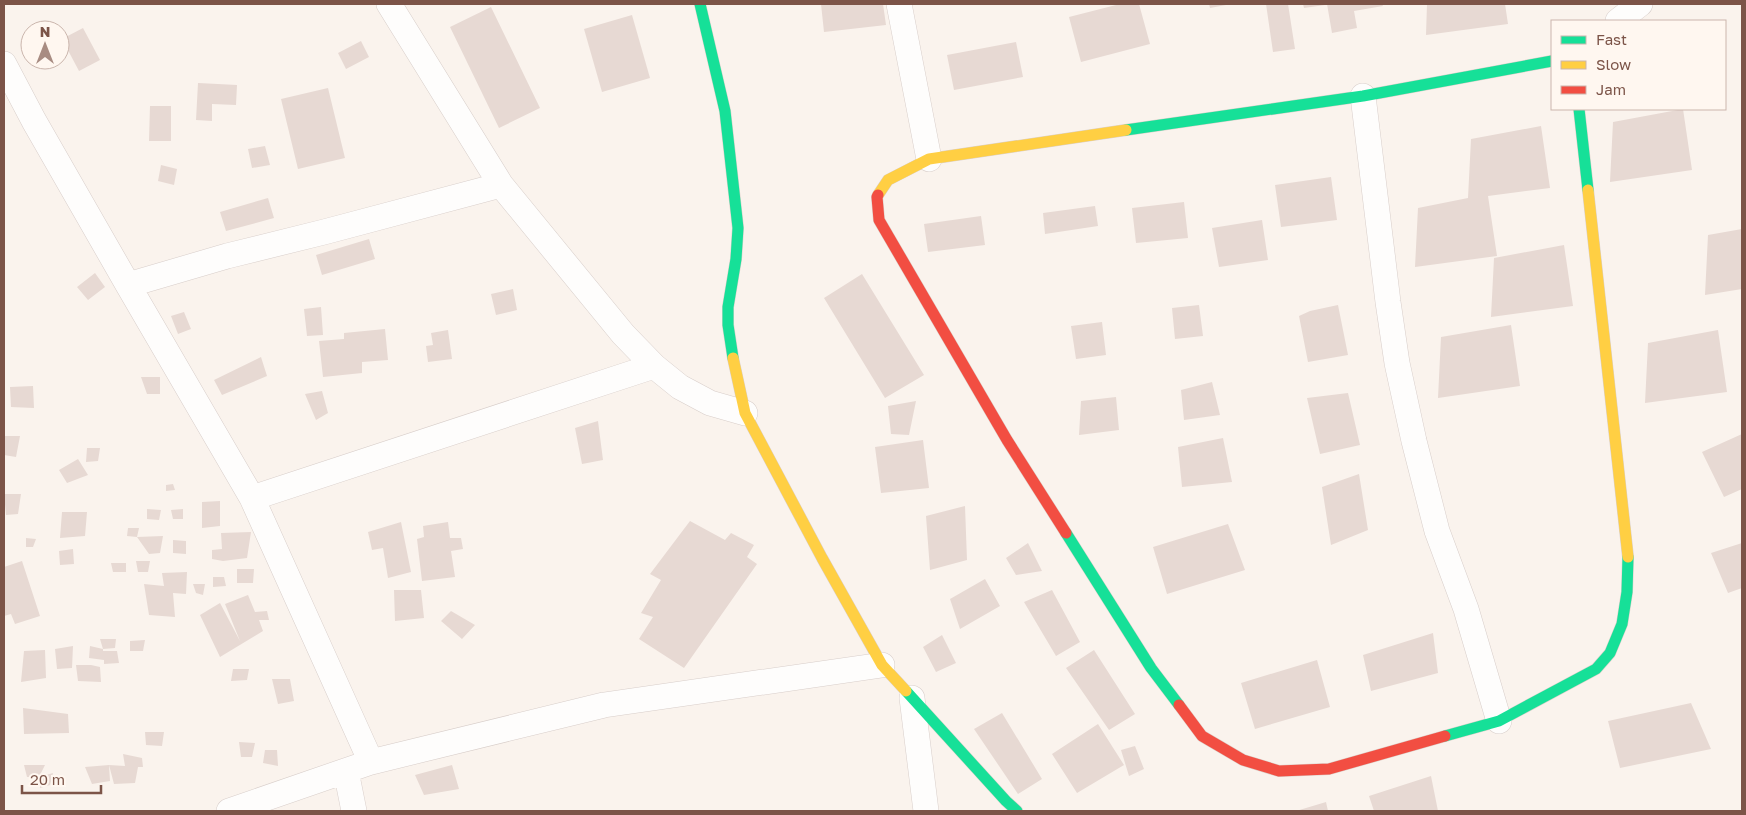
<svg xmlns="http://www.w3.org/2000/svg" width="1746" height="815" viewBox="0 0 1746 815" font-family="'Golos Text',sans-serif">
  <rect width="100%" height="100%" fill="#faf3ed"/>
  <path fill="#e7d9d3" d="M821,4H883L886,25L824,32Z
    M1120,4H1139L1150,44L1081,62L1069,17Z
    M1209,4H1226V5L1210,8Z
    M1266,4H1288L1295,49L1273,52Z
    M1303,4H1325V5L1304,8Z
    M1327,4H1382L1383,6L1354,11L1357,28L1332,33Z
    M1427,4H1505L1508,24L1426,35Z
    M491,7L540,108L499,128L450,27Z
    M632,15L650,78L602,92L584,29Z
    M83,28L100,60L79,71L62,39Z
    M361,41L369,57L346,69L338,53Z
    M1016,42L1023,77L954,90L947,55Z
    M198,83L237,85L236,105L212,104V121L196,120Z
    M328,88L345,158L298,169L281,99Z
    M150,106H171V141H149Z
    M1683,109L1692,170L1610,182L1613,122Z
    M1541,126L1550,188L1488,196L1497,256L1415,267L1418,208L1468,198L1471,139Z
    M265,146L270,165L252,168L248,149Z
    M161,165L177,169L174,185L158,181Z
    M1331,177L1337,220L1281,227L1275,185Z
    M268,198L274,218L226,231L220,212Z
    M1184,202L1188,238L1136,243L1132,208Z
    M1095,206L1098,226L1045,234L1043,213Z
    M981,216L985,245L928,252L924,224Z
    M1262,220L1268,260L1219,267L1212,228Z
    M1742,229V289L1705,295L1708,235Z
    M369,239L375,259L322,275L316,255Z
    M1564,245L1573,306L1491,317L1494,258Z
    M95,273L105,287L88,300L77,287Z
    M862,274L924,375L885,398L824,298Z
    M513,289L517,310L496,315L491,294Z
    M1199,305L1203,336L1175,339L1172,308Z
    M1338,305L1348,355L1308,362L1299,316L1310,311Z
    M321,307L323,335L307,336L304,309Z
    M184,312L191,329L178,334L171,316Z
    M1102,322L1106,355L1076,359L1071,326Z
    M1511,325L1520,386L1438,398L1441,337Z
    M385,329L388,360L362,362V373L323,377L319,341L344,339V333Z
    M448,330L452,359L428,362L426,346L433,345L431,333Z
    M1718,330L1727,392L1645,403L1648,343Z
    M261,357L267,376L222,395L214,380Z
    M141,377H160V394H147Z
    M1212,382L1220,415L1184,420L1181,390Z
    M33,386L34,408L11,407L10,387Z
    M322,391L328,413L316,420L305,394Z
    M1348,393L1360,445L1320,454L1307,398Z
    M1116,397L1119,430L1079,435L1081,401Z
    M916,401L909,435L891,434L888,406Z
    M598,421L603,460L582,464L575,428Z
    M1742,434V489L1724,497L1702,452Z
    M4,436H20L16,457L4,455Z
    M1223,438L1232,482L1182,487L1178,447Z
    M923,440L929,488L881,493L875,447Z
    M87,448H100L98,461L86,462Z
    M78,459L88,475L67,483L59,470Z
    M1359,474L1368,530L1331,545L1322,487Z
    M173,484L175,490L166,491V485Z
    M4,494H21L18,514L6,515Z
    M220,501V526L202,528V502Z
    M965,506L967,560L930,570L926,516Z
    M147,509L161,510L159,520L147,519Z
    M183,509V519H173L171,510Z
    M62,512H87L85,536L60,538Z
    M690,521L725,540L731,533L754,545L747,557L757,564L684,668L639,639L653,617L641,613L661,580L650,574Z
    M401,522L411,572L388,578L383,548L372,550L368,532Z
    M448,522L450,538H461L463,549L451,551L455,577L422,581L417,539L424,537L423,526Z
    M1228,524L1245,570L1167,594L1153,547Z
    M128,528H139L137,537L163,536L160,553L149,554L137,537L127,536Z
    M251,532L247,558L223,561L212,559V550L222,549L221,533Z
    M26,538L36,539L33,547H26Z
    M173,540L186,541V554L173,553Z
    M1028,543L1042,571L1016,575L1006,558Z
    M1742,543V588L1728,593L1711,553Z
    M73,549L74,564L60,565L59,551Z
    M22,561L40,616L15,624L11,614L4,616V567Z
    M136,561H150L148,572H138Z
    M111,563H126V572H113Z
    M237,569H254L253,583H237Z
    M187,572L186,594L173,593L175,617L149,615L144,584L164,586L162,573Z
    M213,577H224L226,586L213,587Z
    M985,579L1000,606L960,629L950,599Z
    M193,584H205L203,595L196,593Z
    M394,590H421L424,618L395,621Z
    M1052,590L1080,642L1056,656L1024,602Z
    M248,595L255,612L267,611L269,620H259L263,631L220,657L200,615L220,603L240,641L225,604Z
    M451,611L475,625L462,639L441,621Z
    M1433,633L1438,673L1371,691L1363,655Z
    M942,635L956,663L936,672L923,647Z
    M100,639H116L115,648L103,649V651H117L119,663L104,664V660L89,658L90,646L103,649Z
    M145,640L143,651H130V641Z
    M73,646L72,668L57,669L55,649Z
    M45,650L46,678L21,682L24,651Z
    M1094,650L1135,714L1109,730L1066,668Z
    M1317,660L1330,707L1255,729L1241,683Z
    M76,665H91L100,667L101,682L78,681Z
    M233,669H249L247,680L231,681Z
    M272,679H290L294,701L278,704Z
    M1691,703L1711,749L1620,768L1608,721Z
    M23,708L68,714L69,733L24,734Z
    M1002,713L1042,779L1018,794L974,729Z
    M1098,724L1124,765L1077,793L1052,754Z
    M145,732H164L162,746L146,745Z
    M239,742L255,743L252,757H241Z
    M1135,746L1144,769L1129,776L1121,750Z
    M265,750H277L278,766L263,763Z
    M123,754L142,758L143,767H138L135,783L114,784L109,765L125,766Z
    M24,765H45L39,777H27Z
    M109,765L110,781L92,784L85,767Z
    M452,765L459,789L424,795L415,775Z
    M53,773L50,785L40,788L39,777Z
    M1431,776L1438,811H1374L1369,796Z
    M1326,802L1328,811H1296Z"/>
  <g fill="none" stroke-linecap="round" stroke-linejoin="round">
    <defs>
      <path id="street" d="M389,4L501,185L623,334L654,366L680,387L710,403L745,413
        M899,4L929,159
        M1618,21L1640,4
        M4,64L34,121L128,285L252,498L371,762
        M1363,96L1388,302L1397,363L1414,441L1437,531L1466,609L1499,721
        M128,285L227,256L324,232L501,185
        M252,498L654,366
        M912,698L926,811
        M346,771L354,811
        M229,811L371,762L604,705L882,665"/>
      <path id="fast" d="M700,4L725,111L738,228L736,259L728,307V325L733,358
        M1579,109L1588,190
        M1126,130L1363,96L1552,61
        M1066,533L1151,668L1179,705
        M906,691L1006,801L1017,811
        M1445,736L1499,721L1596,669L1610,653L1622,624L1627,592L1628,557"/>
      <path id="slow" d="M1588,190L1628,557
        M878,195L888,180L929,159L1126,130
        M733,358L745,413L822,558L882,665L906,691"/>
      <path id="jam" d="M878,195L877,197L879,220L1007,440L1066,533
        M1179,705L1202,736L1243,760L1279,771L1329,769L1445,736"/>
    </defs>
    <use href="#street" stroke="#d8ceca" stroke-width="26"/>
    <use href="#fast" stroke="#dbd0ca" stroke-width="12"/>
    <use href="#slow" stroke="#dbd0ca" stroke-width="12"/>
    <use href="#jam" stroke="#dbd0ca" stroke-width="12"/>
    <use href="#street" stroke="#fefdfc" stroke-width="25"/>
    <use href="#fast" stroke="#16e098" stroke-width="11"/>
    <use href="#slow" stroke="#ffcf43" stroke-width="11"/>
    <use href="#jam" stroke="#f24e42" stroke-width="11"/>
  </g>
  <rect width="1746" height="815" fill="none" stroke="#7c5448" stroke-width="10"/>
  <rect x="1551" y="20" width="175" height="90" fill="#fff7f0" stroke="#cbb6ad"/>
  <rect x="1561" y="36" width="25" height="8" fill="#16e098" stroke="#cbb6ad"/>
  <text x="1596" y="45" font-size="15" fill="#7c5448">Fast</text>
  <rect x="1561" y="61" width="25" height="8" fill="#ffcf43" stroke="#cbb6ad"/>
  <text x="1596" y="70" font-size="15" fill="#7c5448">Slow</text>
  <rect x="1561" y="86" width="25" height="8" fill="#f24e42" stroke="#cbb6ad"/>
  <text x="1596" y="95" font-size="15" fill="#7c5448">Jam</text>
  <g transform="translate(45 45)"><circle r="24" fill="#fff7f0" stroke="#cbb6ad"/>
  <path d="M0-4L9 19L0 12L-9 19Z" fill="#a88c82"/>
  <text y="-8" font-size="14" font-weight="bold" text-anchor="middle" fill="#7c5448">N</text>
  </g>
  <path d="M22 785v8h79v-8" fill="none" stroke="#7c5448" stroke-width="2.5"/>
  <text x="30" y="785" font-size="15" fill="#7c5448" stroke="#fff7f0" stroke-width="4" paint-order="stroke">20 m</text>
</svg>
